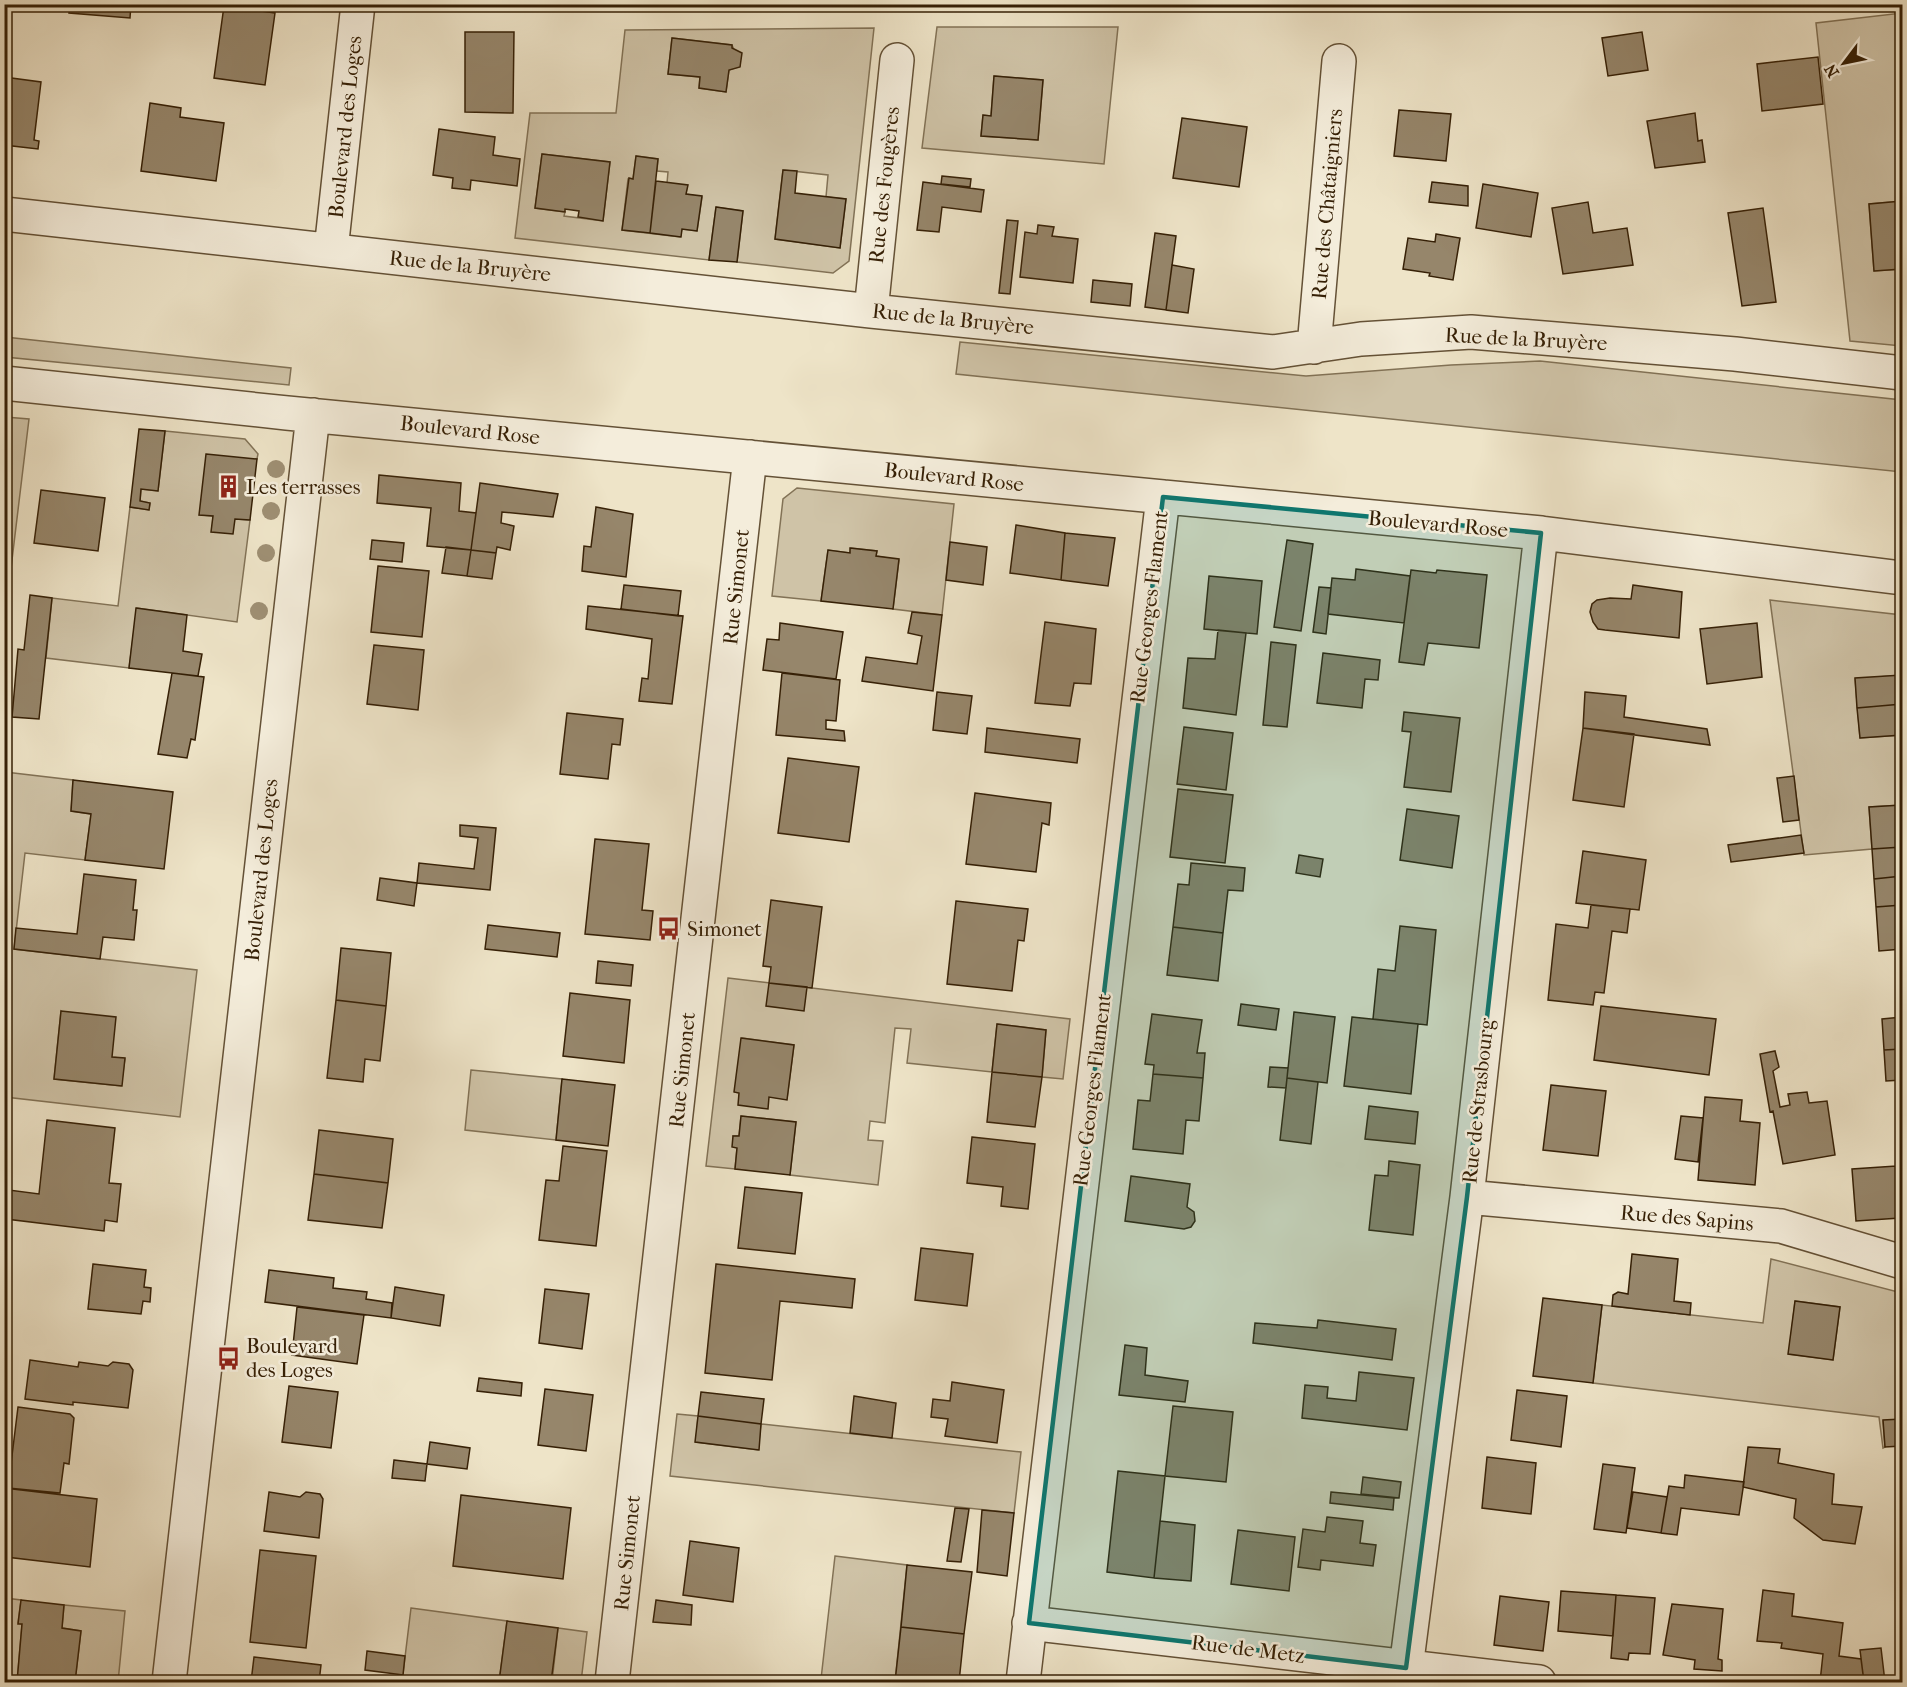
<svg xmlns="http://www.w3.org/2000/svg" width="1907" height="1687" viewBox="0 0 1907 1687" font-family="'IM FELL French Canon',serif">
  <rect width="100%" height="100%" fill="#eee4c8"/>
  <filter id="stains"><feTurbulence type="fractalNoise" baseFrequency=".00333" numOctaves="4"/><feColorMatrix values="0 0 0 0 .2 0 0 0 0 .09 0 0 0 0 .02 0 0 0 .5 -.17"/></filter>
  <radialGradient id="worn" r=".72"><stop offset=".6" stop-color="#630" stop-opacity="0"/><stop offset="1" stop-color="#630" stop-opacity=".3"/></radialGradient>
  <path fill="#cfc3a7" stroke="#827256" stroke-width="1.5" fill-rule="evenodd" d="M1902,13V201L1869,204L1874,271L1902,269V346L1850,341L1816,23Z
    M937,27H1118L1104,164L922,148ZM994,76L1043,80L1038,140L981,136L983,115L991,116Z
    M874,28L849,261L833,273L737,262L743,211L716,207L709,260L515,238L530,113H616L625,30ZM672,38L732,45L740,66L729,70L726,92L699,88L700,77L668,74ZM542,154L610,162L603,221L564,216L565,212L535,208ZM636,156L658,159L657,171L668,172L667,183L687,186L686,194L702,197L697,231L682,229L680,237L622,230L628,179H633ZM783,170L828,175L826,197L846,199L840,248L775,239Z
    M5,337L291,368L289,385L5,357Z
    M960,342L1306,376L1451,365L1540,361L1902,400V472L956,374Z
    M5,417L29,419L8,593H4Z
    M165,431L245,439L258,454L257,459L200,515L213,516L212,531L235,519L250,520L237,622L137,608L129,668L46,658L52,598L118,606L130,507L149,510L150,503L140,501L141,489L158,491Z
    M797,488L954,504L942,615L893,609L899,560L876,556L877,551L851,548L850,553L828,550L821,601L772,596L783,499Z
    M1770,600L1902,615V675L1855,679L1860,738L1902,735V805L1869,807L1872,849L1804,855Z
    M5,772L73,780L71,811L91,814L85,860L25,853L14,949L197,970L180,1117L5,1097ZM61,1011L112,1057L125,1059L121,1086L54,1079Z
    M728,978L1070,1019L1063,1079L1042,1077L1046,1030L997,1024L992,1072L907,1063L911,1029L895,1028L885,1123L870,1121L868,1140L883,1141L878,1185L790,1175L796,1122L741,1116L739,1136H733L737,1148L735,1169L706,1166ZM742,1038L794,1045L787,1099L735,1092Z
    M471,1070L562,1079L556,1140L465,1130Z
    M1771,1259L1902,1293V1419L1883,1421L1885,1447L1883,1448L1879,1417L1593,1383L1602,1305L1763,1323ZM1795,1301L1840,1307L1833,1360L1789,1354Z
    M677,1414L698,1416L696,1442L758,1450L761,1424L1021,1452L1014,1513L670,1476Z
    M835,1556L907,1565L895,1682H854L821,1679Z
    M5,1598L21,1600L18,1623L22,1624L17,1682H5Z
    M64,1605L125,1611L118,1682H75L81,1631L62,1628Z
    M411,1608L507,1621L499,1682H402Z
    M558,1628L587,1632L581,1682H552Z"/>
  <path fill="#96866b" stroke="#362006" stroke-width="1.5" d="M70,4H131L130,18L69,13Z
    M224,6L275,13L265,85L214,78Z
    M465,32H514L513,113L465,112Z
    M1642,32L1648,70L1608,76L1602,38Z
    M672,38L732,45V48L742,53L740,67L729,70L726,92L699,88L700,77L668,74Z
    M1818,57L1823,104L1762,111L1757,64Z
    M994,76L1043,80L1038,140L981,136L983,115L991,116Z
    M4,77L41,82L34,140L39,141L38,149L4,145Z
    M150,103L181,108L180,117L224,123L216,181L141,171Z
    M1399,110L1451,114L1446,161L1394,156Z
    M1695,113L1698,141L1702,140L1705,162L1655,168L1647,121Z
    M1182,118L1247,127L1239,187L1173,178Z
    M439,129L495,137L493,155L520,159L517,186L471,180L470,190L452,188L453,178L433,175Z
    M542,154L610,162L603,221L578,217L579,211L565,209V212L535,208Z
    M636,156L658,159L650,233L622,230L629,178L633,179Z
    M783,170L797,171L795,193L846,199L840,248L775,239Z
    M942,176L971,179L970,187L941,184Z
    M656,181L688,185L686,194L702,196L697,231L682,229L681,237L650,233Z
    M923,182L984,190L981,212L942,207L939,232L917,230Z
    M1432,182L1468,186V206L1429,202Z
    M1483,184L1538,193L1531,237L1476,228Z
    M1902,201V269L1874,271L1869,204Z
    M1588,202L1593,233L1627,228L1633,265L1563,274L1552,208Z
    M716,207L743,211L737,262L709,260Z
    M1763,208L1776,302L1742,306L1728,213Z
    M1007,220L1018,221L1010,294L999,293Z
    M1038,225L1054,227L1052,236L1078,239L1073,283L1020,277L1025,232L1037,234Z
    M1155,233L1176,236L1166,310L1145,307Z
    M1436,234L1460,238L1453,280L1429,276L1430,273L1403,269L1408,238L1435,242Z
    M1172,265L1194,269L1188,313L1166,310Z
    M1093,280L1132,284L1130,306L1091,302Z
    M139,429L165,431L158,491L141,489L140,501L150,503L149,510L130,507Z
    M206,454L257,459L250,520L235,519L233,534L211,532L213,516L199,515Z
    M379,475L461,483L459,511L476,513L471,550L427,546L431,508L377,503Z
    M480,483L558,494L553,517L502,512L501,523L514,526L510,550L497,547L496,553L471,550Z
    M41,490L105,498L98,551L34,543Z
    M596,507L633,514L626,577L582,571L584,546L591,547Z
    M1016,525L1065,533L1061,580L1010,573Z
    M1065,533L1115,538L1108,586L1061,580Z
    M372,540L404,543L402,562L370,559Z
    M1287,540L1313,544L1301,631L1274,627Z
    M950,542L987,547L983,585L946,580Z
    M446,547L471,550L467,576L442,573Z
    M850,548L877,551L876,556L899,559L893,609L821,601L828,550L850,553Z
    M471,550L496,553L492,579L467,576Z
    M378,566L429,571L422,637L371,632Z
    M1356,569L1410,576L1404,623L1328,614L1332,578L1355,580Z
    M1411,570L1436,573L1437,570L1487,575L1479,648L1428,643L1424,665L1399,662Z
    M1209,576L1262,581L1257,634L1204,629Z
    M624,585L681,591L678,616L621,609Z
    M1633,585L1682,592L1679,638L1605,630L1598,629L1593,622L1590,612L1592,604L1597,600L1610,598L1631,599Z
    M1319,587L1331,588L1326,634L1313,632Z
    M30,595L52,598L39,719L12,717L18,649L24,650Z
    M588,606L683,616L672,704L639,701L642,678L648,679L652,639L586,629Z
    M136,608L187,615L183,651L202,654L198,676L129,668Z
    M912,612L942,615L933,691L862,681L866,657L917,664L922,636L908,633Z
    M1045,622L1096,629L1091,684L1074,683L1070,706L1035,703Z
    M780,623L843,632L836,679L763,670L767,639L779,640Z
    M1757,623L1762,677L1707,684L1700,629Z
    M1218,630L1246,633L1236,715L1183,708L1188,658L1215,659Z
    M1271,642L1296,645L1287,727L1263,725Z
    M374,645L424,650L418,710L367,704Z
    M1323,653L1380,660L1378,680L1365,679L1362,708L1317,703Z
    M172,673L204,677L195,740L191,739L187,758L158,754Z
    M782,673L840,680L836,721L826,720V729L844,731L845,741L776,735Z
    M1902,675V704L1857,708L1855,678Z
    M937,692L972,696L967,734L933,730Z
    M1585,692L1626,696L1624,717L1707,729L1710,745L1583,728Z
    M1902,704V735L1860,738L1857,708Z
    M1404,712L1460,718L1451,792L1404,787L1411,732L1402,731Z
    M567,713L623,719L620,745L612,744L608,779L560,774Z
    M1184,727L1233,733L1226,790L1177,784Z
    M987,728L1080,739L1077,763L985,752Z
    M1583,728L1634,734L1624,807L1573,800Z
    M788,758L859,767L849,842L778,833Z
    M1794,776L1799,820L1783,822L1777,778Z
    M73,780L173,792L164,869L85,860L91,814L71,811Z
    M1178,789L1233,795L1225,863L1170,857Z
    M975,793L1051,803L1049,825L1042,823L1036,872L966,864Z
    M1902,805V847L1872,849L1869,807Z
    M1407,809L1459,816L1452,868L1400,860Z
    M460,825L496,828L490,890L417,883L419,863L474,869L478,838L460,836Z
    M1801,835L1804,853L1731,862L1728,845Z
    M595,839L649,844L642,910L653,911L650,940L585,934Z
    M1902,847V876L1874,879L1872,849Z
    M1583,851L1646,860L1639,910L1576,903Z
    M1299,855L1323,859L1320,877L1296,873Z
    M1191,863L1245,868L1243,891L1228,890L1223,933L1173,927L1178,884L1189,885Z
    M84,874L136,880L133,910H137L134,940L103,937L100,959L14,949L16,928L77,934Z
    M1902,876V905L1876,907L1874,879Z
    M380,878L417,883L414,906L377,900Z
    M771,900L822,907L812,988L769,983L771,967L763,966Z
    M956,901L1028,909L1024,941L1018,940L1012,991L947,984Z
    M1591,905L1630,909L1627,933L1612,931L1604,993L1595,992L1593,1005L1548,1000L1556,924L1588,928Z
    M1902,905V949L1879,951L1876,907Z
    M488,925L560,933L557,957L485,949Z
    M1400,926L1436,930L1427,1025L1373,1019L1378,969L1395,971Z
    M1173,927L1223,933L1218,981L1167,975Z
    M341,948L391,953L386,1006L336,1000Z
    M598,961L633,965L631,986L596,983Z
    M769,983L807,987L804,1011L766,1006Z
    M570,993L630,1000L624,1063L563,1056Z
    M336,1000L386,1006L380,1061L365,1059L363,1082L327,1078Z
    M1241,1004L1279,1009L1276,1030L1238,1025Z
    M1601,1006L1716,1019L1709,1075L1594,1060Z
    M61,1011L116,1017L112,1057L125,1058L122,1086L54,1079Z
    M1294,1012L1335,1017L1327,1083L1287,1078Z
    M1152,1014L1202,1020L1197,1053H1205L1203,1078L1153,1074L1154,1065L1145,1064Z
    M1352,1017L1418,1024L1411,1094L1344,1086Z
    M1902,1017V1049L1884,1050L1882,1019Z
    M997,1024L1046,1030L1042,1077L992,1072Z
    M741,1038L794,1045L787,1100L769,1097L768,1109L738,1105L739,1093L734,1092Z
    M1902,1049V1080L1886,1081L1884,1050Z
    M1775,1051L1779,1067L1773,1071L1780,1107L1790,1105L1788,1094L1807,1092L1809,1103L1827,1101L1835,1155L1783,1164L1773,1111L1770,1112L1760,1054Z
    M1270,1067L1288,1068L1286,1088L1268,1087Z
    M992,1072L1042,1077L1035,1127L987,1122Z
    M1153,1074L1203,1078L1199,1121L1186,1120L1183,1154L1133,1149L1138,1100L1150,1101Z
    M1287,1078L1318,1082L1311,1144L1280,1140Z
    M562,1079L615,1085L608,1146L556,1140Z
    M1551,1085L1606,1091L1598,1156L1543,1150Z
    M1705,1097L1742,1100L1740,1121L1760,1123L1755,1185L1698,1180Z
    M1369,1106L1418,1112L1415,1144L1365,1139Z
    M741,1116L796,1122L790,1175L735,1169L737,1148L732,1147L733,1136H739Z
    M1681,1116L1703,1118L1698,1162L1675,1159Z
    M47,1120L115,1128L109,1183L121,1184L117,1222L105,1220L104,1231L6,1219L9,1190L39,1194Z
    M319,1130L393,1139L388,1183L314,1174Z
    M972,1137L1035,1144L1028,1209L1001,1206L1003,1187L967,1183Z
    M563,1146L607,1151L596,1246L539,1240L546,1180L559,1181Z
    M1389,1161L1420,1165L1413,1235L1369,1230L1375,1175L1388,1176Z
    M1896,1166H1902V1212H1900Z
    M1896,1166L1900,1218L1856,1221L1852,1169Z
    M314,1174L388,1183L382,1228L308,1220Z
    M1131,1176L1190,1184L1187,1207L1194,1212L1195,1221L1191,1227L1184,1229L1125,1221Z
    M745,1187L802,1193L795,1254L738,1248Z
    M921,1248L973,1254L967,1306L915,1300Z
    M1632,1254L1678,1259L1674,1301L1691,1303L1690,1315L1612,1306L1613,1295L1618,1292L1628,1294Z
    M93,1264L146,1270L144,1287L151,1288L150,1302L143,1301L141,1314L88,1309Z
    M716,1264L855,1279L852,1308L780,1301L772,1380L705,1373Z
    M269,1270L334,1278L333,1288L367,1292L366,1299L392,1303L391,1318L265,1302Z
    M395,1287L444,1295L440,1326L391,1318Z
    M545,1289L589,1294L582,1349L539,1343Z
    M1543,1298L1602,1305L1593,1383L1533,1376Z
    M1795,1301L1840,1307L1833,1360L1788,1354Z
    M297,1307L364,1315L357,1364L292,1355Z
    M1318,1320L1396,1329L1392,1360L1253,1343L1255,1323L1317,1328Z
    M1125,1345L1147,1348L1145,1375L1188,1381L1185,1402L1119,1395Z
    M30,1360L78,1367L79,1362L108,1366L113,1362L129,1364L133,1370L128,1408L73,1402V1405L25,1399Z
    M1359,1372L1414,1378L1407,1430L1302,1418L1305,1385L1328,1387L1327,1398L1356,1401Z
    M479,1378L522,1383L521,1396L477,1391Z
    M952,1382L1004,1390L997,1443L945,1436L948,1419L931,1417L933,1399L950,1401Z
    M289,1386L338,1392L331,1448L282,1442Z
    M545,1389L593,1395L586,1451L538,1445Z
    M1517,1390L1567,1396L1561,1447L1511,1440Z
    M701,1392L764,1399L761,1424L698,1416Z
    M854,1396L896,1403L892,1438L850,1433Z
    M1173,1406L1233,1412L1226,1482L1165,1476Z
    M18,1407L70,1414L74,1418L69,1464L64,1463L60,1493L8,1488Z
    M698,1416L761,1424L759,1450L695,1442Z
    M1902,1419V1446L1885,1447L1883,1420Z
    M430,1442L470,1448L467,1469L427,1464Z
    M1748,1447L1780,1449L1778,1463L1834,1474L1832,1504L1862,1507L1855,1544L1823,1540L1794,1518L1796,1499L1743,1487Z
    M1487,1457L1536,1463L1531,1514L1482,1508Z
    M394,1460L427,1464L425,1481L392,1478Z
    M1603,1464L1635,1468L1626,1533L1594,1529Z
    M1118,1471L1165,1476L1154,1578L1107,1572Z
    M1685,1475L1744,1482L1739,1515L1681,1508L1677,1535L1661,1533L1669,1486L1684,1488Z
    M1363,1477L1401,1482L1399,1498L1361,1494Z
    M4,1488L97,1499L90,1567L6,1557L10,1514L4,1513Z
    M269,1492L300,1497L306,1492L320,1494L323,1499L319,1538L264,1531Z
    M1331,1492L1394,1498L1393,1510L1330,1503Z
    M1633,1492L1667,1497L1661,1533L1627,1528Z
    M461,1495L571,1508L563,1579L453,1566Z
    M955,1508L969,1509L961,1562L947,1561Z
    M982,1510L1014,1513L1007,1576L977,1572Z
    M1327,1517L1363,1521L1360,1543L1376,1545L1373,1566L1321,1560L1320,1570L1298,1567L1303,1529L1325,1532Z
    M1160,1521L1195,1525L1191,1581L1154,1578Z
    M1238,1530L1295,1537L1289,1591L1231,1584Z
    M690,1541L739,1548L733,1602L683,1595Z
    M260,1550L316,1556L306,1648L250,1642Z
    M907,1565L972,1572L964,1634L901,1627Z
    M1763,1590L1794,1594L1792,1616L1843,1623L1839,1656L1861,1659L1864,1682H1820L1823,1654L1781,1648L1782,1643L1757,1641Z
    M1561,1591L1616,1595L1613,1636L1558,1631Z
    M1616,1595L1655,1598L1650,1654L1629,1653L1628,1660L1611,1658Z
    M1500,1596L1549,1602L1543,1651L1494,1645Z
    M21,1600L64,1605L62,1628L81,1631L75,1682H17L22,1624H18Z
    M656,1600L692,1605L691,1625L653,1622Z
    M1672,1604L1723,1609L1718,1659L1722,1660V1671L1694,1669L1695,1660L1663,1655Z
    M507,1621L558,1628L551,1682H499Z
    M901,1627L964,1634L959,1682H895Z
    M1881,1648L1885,1682H1864L1860,1650Z
    M367,1651L405,1656L403,1675L365,1670Z
    M254,1657L321,1665L319,1682H251Z"/>
  <g fill="none" stroke-linecap="round" stroke-linejoin="round">
    <defs>
      <path id="minor" d="M4,214L871,311L1273,352L1361,339L1471,332L1735,354L1902,373
        M331,250L358,4
        M871,311L897,60
        M1314,347L1339,61
        M4,383L287,413L1541,533L1902,578
        M1467,1197L1781,1226L1902,1262
        M1029,1623L1539,1682
        M1406,1668L1467,1197L1541,533
        M169,1682L313,415
        M612,1682L750,457
        M1023,1682L1163,497"/>
    </defs>
    <use href="#minor" stroke="#645136" stroke-width="36"/>
    <use href="#minor" stroke="#f4eddb" stroke-width="33"/>
  </g>
  <g fill="#9e8f73">
    <circle cx="276" cy="469" r="9"/>
    <circle cx="271" cy="511" r="9"/>
    <circle cx="266" cy="553" r="9"/>
    <circle cx="259" cy="611" r="9"/>
  </g>
  <path fill="#0f766e" fill-opacity="0.2" stroke="#0f766e" stroke-width="4.5" stroke-linejoin="round" d="M1163,497L1541,533L1467,1197L1406,1668L1029,1623Z"/>
  <defs>
    <symbol id="building-bare" viewBox="-9 -9 18 18"><path d="M-4-6H4V6H1V3H-1V6H-4ZM-2.5-4.3h1.7v1.8h-1.7ZM.8-4.3h1.7v1.8H.8ZM-2.5-1h1.7V.8h-1.7ZM.8-1h1.7V.8H.8Z" fill="#8f2418" stroke="#f4eddb" stroke-width="2.5" paint-order="stroke"/></symbol>
    <symbol id="bus-bare" viewBox="-9 -9 18 18"><path d="M-5-6H5V4H4V6H2V4H-2V6H-4V4H-5ZM-3.5-4V0h7V-4ZM-3.5 1.2v1.5H-2V1.2ZM2 1.2v1.5H3.5V1.2Z" fill="#8f2418" stroke="#f4eddb" stroke-width="2.5" paint-order="stroke"/></symbol>
  </defs>
  <g fill-rule="evenodd">
    <use href="#building-bare" x="212" y="470" width="33" height="33"/>
    <use href="#bus-bare" x="652" y="912" width="33" height="33"/>
    <use href="#bus-bare" x="212" y="1342" width="33" height="33"/>
  </g>
  <g text-anchor="middle" dominant-baseline="central" stroke-width="5" stroke-linejoin="round" paint-order="stroke">
    <g font-size="21" fill="#362006" stroke="#f4eddb">
      <text transform="translate(345 127) rotate(-84)">Boulevard des Loges</text>
      <text transform="translate(884 185) rotate(-84)">Rue des Fougères</text>
      <text transform="translate(1327 204) rotate(-85)">Rue des Châtaigniers</text>
      <text transform="translate(470 266) rotate(6)">Rue de la Bruyère</text>
      <text transform="translate(953 319) rotate(6)">Rue de la Bruyère</text>
      <text transform="translate(1526 339) rotate(3)">Rue de la Bruyère</text>
      <text transform="translate(470 430) rotate(6)">Boulevard Rose</text>
      <text transform="translate(954 477) rotate(6)">Boulevard Rose</text>
      <text transform="translate(1438 524) rotate(5)">Boulevard Rose</text>
      <text transform="translate(736 587) rotate(-84)">Rue Simonet</text>
      <text transform="translate(1149 607) rotate(-83)">Rue Georges Flament</text>
      <text transform="translate(261 870) rotate(-84)">Boulevard des Loges</text>
      <text transform="translate(682 1070) rotate(-84)">Rue Simonet</text>
      <text transform="translate(1092 1090) rotate(-83)">Rue Georges Flament</text>
      <text transform="translate(1478 1101) rotate(-84)">Rue de Strasbourg</text>
      <text transform="translate(1687 1218) rotate(5)">Rue des Sapins</text>
      <text transform="translate(627 1553) rotate(-84)">Rue Simonet</text>
      <text transform="translate(1248 1649) rotate(7)">Rue de Metz</text>
    </g>
    <g font-size="21" fill="#362006" stroke="#f4eddb" text-anchor="start">
      <text x="246" y="487">Les terrasses</text>
      <text x="687" y="929">Simonet</text>
      <text x="246" y="1346">Boulevard<tspan x="246" dy="24">des Loges</tspan></text>
    </g>
  </g>
  <rect width="1907" height="1687" fill="none" stroke="#eee4c8" stroke-width="24"/>
  <rect x="6" y="6" width="1895" height="1675" fill="none" stroke="#362006" stroke-width="3"/>
  <rect x="12" y="12" width="1883" height="1663" fill="none" stroke="#362006" stroke-width="1.5"/>
  <g transform="translate(1844 63) rotate(238)" stroke="#f4eddb" stroke-width="4.5" paint-order="stroke">
  <path d="M0-4.5L10 22L0 15L-10 22Z" fill="#362006"/>
  <text y="-9" font-size="16" font-weight="bold" text-anchor="middle" fill="#362006">N</text>
  </g>
  <rect width="100%" height="100%" filter="url(#stains)"/>
  <rect width="100%" height="100%" fill="url(#worn)"/>
</svg>
